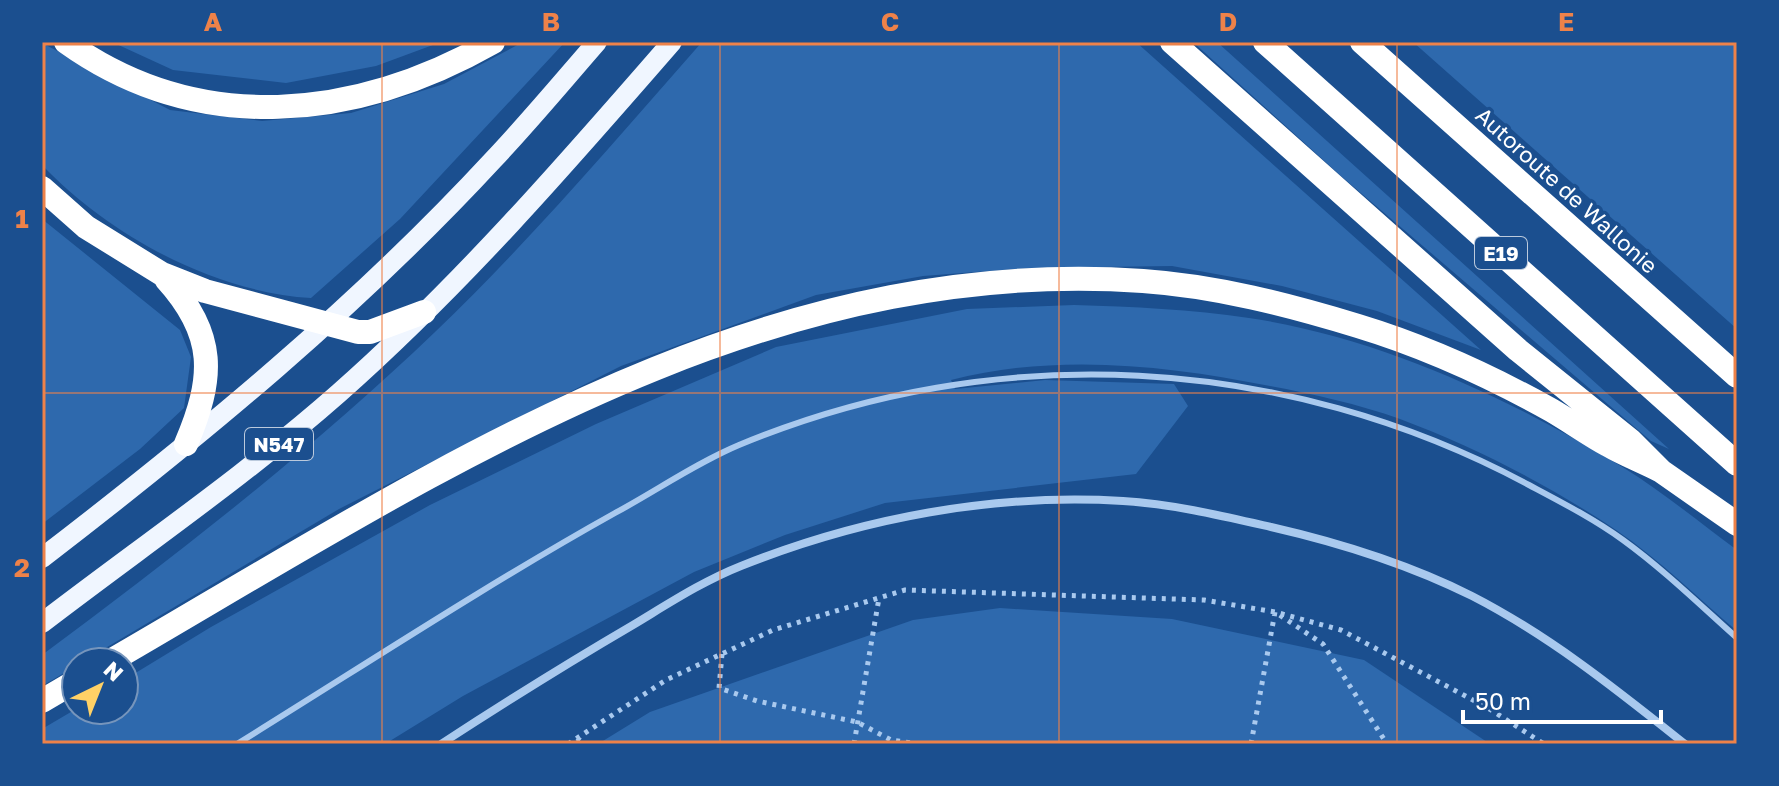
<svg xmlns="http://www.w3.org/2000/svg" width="1779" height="786" viewBox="0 0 1779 786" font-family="'Golos Text',sans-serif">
  <rect width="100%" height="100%" fill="#1b4f8f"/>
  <path fill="#2e69ad" d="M112,42H441L376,66L286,83L173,70Z
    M523,42H565L400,219L311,298C213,292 109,235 42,165V43L170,110L262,121L351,113L444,84Z
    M702,42H1136L1481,350L1377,311L1282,286L1172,266L1028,268L923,276L816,295L621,366L339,509L82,662H76V666L42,686V655C178,554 313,449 435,332C530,241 615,141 702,42Z
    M1193,42H1217L1669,449L1651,441L1341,176Z
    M1413,42H1737V329Z
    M42,219L180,330L191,357L184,408L140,449L42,524Z
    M1074,305C1133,307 1191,309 1249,318C1382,338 1511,399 1624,468C1663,492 1700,523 1737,550V631C1698,598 1659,559 1616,530C1549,485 1475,447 1400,419C1358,404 1313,394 1270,386C1166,365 1055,353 951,380L955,389L1045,380L1174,384L1188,406L1136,474L885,503L785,535L694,572L463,696L385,744H42V729L76,709L124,710V680L211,627L430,505L596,424L776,347L967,309Z
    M1000,608L1172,619L1364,660L1490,744H598L650,712L913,620Z"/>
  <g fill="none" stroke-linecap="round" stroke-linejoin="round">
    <path stroke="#a9c9ee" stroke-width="5" stroke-dasharray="4 6" stroke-linecap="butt" d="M722,654L719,688L757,701L857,722L891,740L918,744
      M577,738L585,744
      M568,744L666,680L773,630L905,590L1204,600L1275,612L1323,644L1387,744
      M854,744L879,598
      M1251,744L1275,612L1341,630L1488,708L1544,744"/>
    <path stroke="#a9c9ee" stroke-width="6" d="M237,744C363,666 486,585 615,513C656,491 696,463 739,445C996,338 1285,354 1529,485C1561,502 1594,519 1623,540C1663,569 1700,605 1737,638"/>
    <path stroke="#a9c9ee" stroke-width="8" d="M441,744C504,703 568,663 633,625C668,604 703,581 741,566C861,518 994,493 1123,501C1173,504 1223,516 1271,527C1341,543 1408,564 1472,596C1550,636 1617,690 1685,744"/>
    <path stroke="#f0f6ff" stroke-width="20" d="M42,558C201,436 357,307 493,160C529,122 563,81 597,42
      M42,623C141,547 245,476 339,393C460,286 566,164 672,42"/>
    <path stroke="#fff" stroke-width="24" d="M66,42C199,137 356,120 493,42
      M1172,42L1518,350L1630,440L1661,471L1737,524
      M1265,42L1737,464
      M1362,42L1737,376
      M42,188L86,227L162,274L205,291L358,332H370L424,312
      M166,279C217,335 214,378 186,444
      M109,662C430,476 755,254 1143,281C1216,286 1289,305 1358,326C1424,346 1490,376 1551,410C1570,421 1588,434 1608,445C1625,455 1644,462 1661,471
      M42,701L76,681"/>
  </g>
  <path fill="none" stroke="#ee8249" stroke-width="2" stroke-opacity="0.55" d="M382,42V744M720,42V744M1059,42V744M1397,42V744M42,393H1737"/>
  <g text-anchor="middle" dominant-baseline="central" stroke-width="7" stroke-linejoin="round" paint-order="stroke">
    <g fill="#1b4f8f" stroke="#bbcadd" stroke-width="2">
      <rect x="1475" y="237" width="52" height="32" rx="6"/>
      <rect x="245" y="428" width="68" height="32" rx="6"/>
    </g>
    <g font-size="20" font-weight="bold" fill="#fff">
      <text x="1501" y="253">E19</text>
      <text x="279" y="444">N547</text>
    </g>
    <g font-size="22" fill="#fff" stroke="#1b4f8f">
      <text transform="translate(1567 190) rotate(42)">Autoroute de Wallonie</text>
    </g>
  </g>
  <rect width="1779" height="786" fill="none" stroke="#1b4f8f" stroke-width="88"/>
  <g transform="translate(100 686) rotate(43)"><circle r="38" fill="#1b4f8f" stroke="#7695bc" stroke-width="2"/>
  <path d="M0-6L14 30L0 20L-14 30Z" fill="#ffd166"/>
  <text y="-12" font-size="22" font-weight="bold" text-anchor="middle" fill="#ffffff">N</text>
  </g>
  <path d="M1463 710v12h198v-12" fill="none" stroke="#ffffff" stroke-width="4"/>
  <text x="1475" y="710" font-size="24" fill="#ffffff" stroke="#1b4f8f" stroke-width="6" paint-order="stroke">50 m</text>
  <rect x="44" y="44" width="1691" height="698" fill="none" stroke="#ee8249" stroke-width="3"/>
  <g font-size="26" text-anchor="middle" font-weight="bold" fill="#ee8249">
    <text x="213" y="31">A</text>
    <text x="551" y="31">B</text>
    <text x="890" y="31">C</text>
    <text x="1228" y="31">D</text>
    <text x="1566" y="31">E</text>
    <text x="22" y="228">1</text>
    <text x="22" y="577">2</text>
  </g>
</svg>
